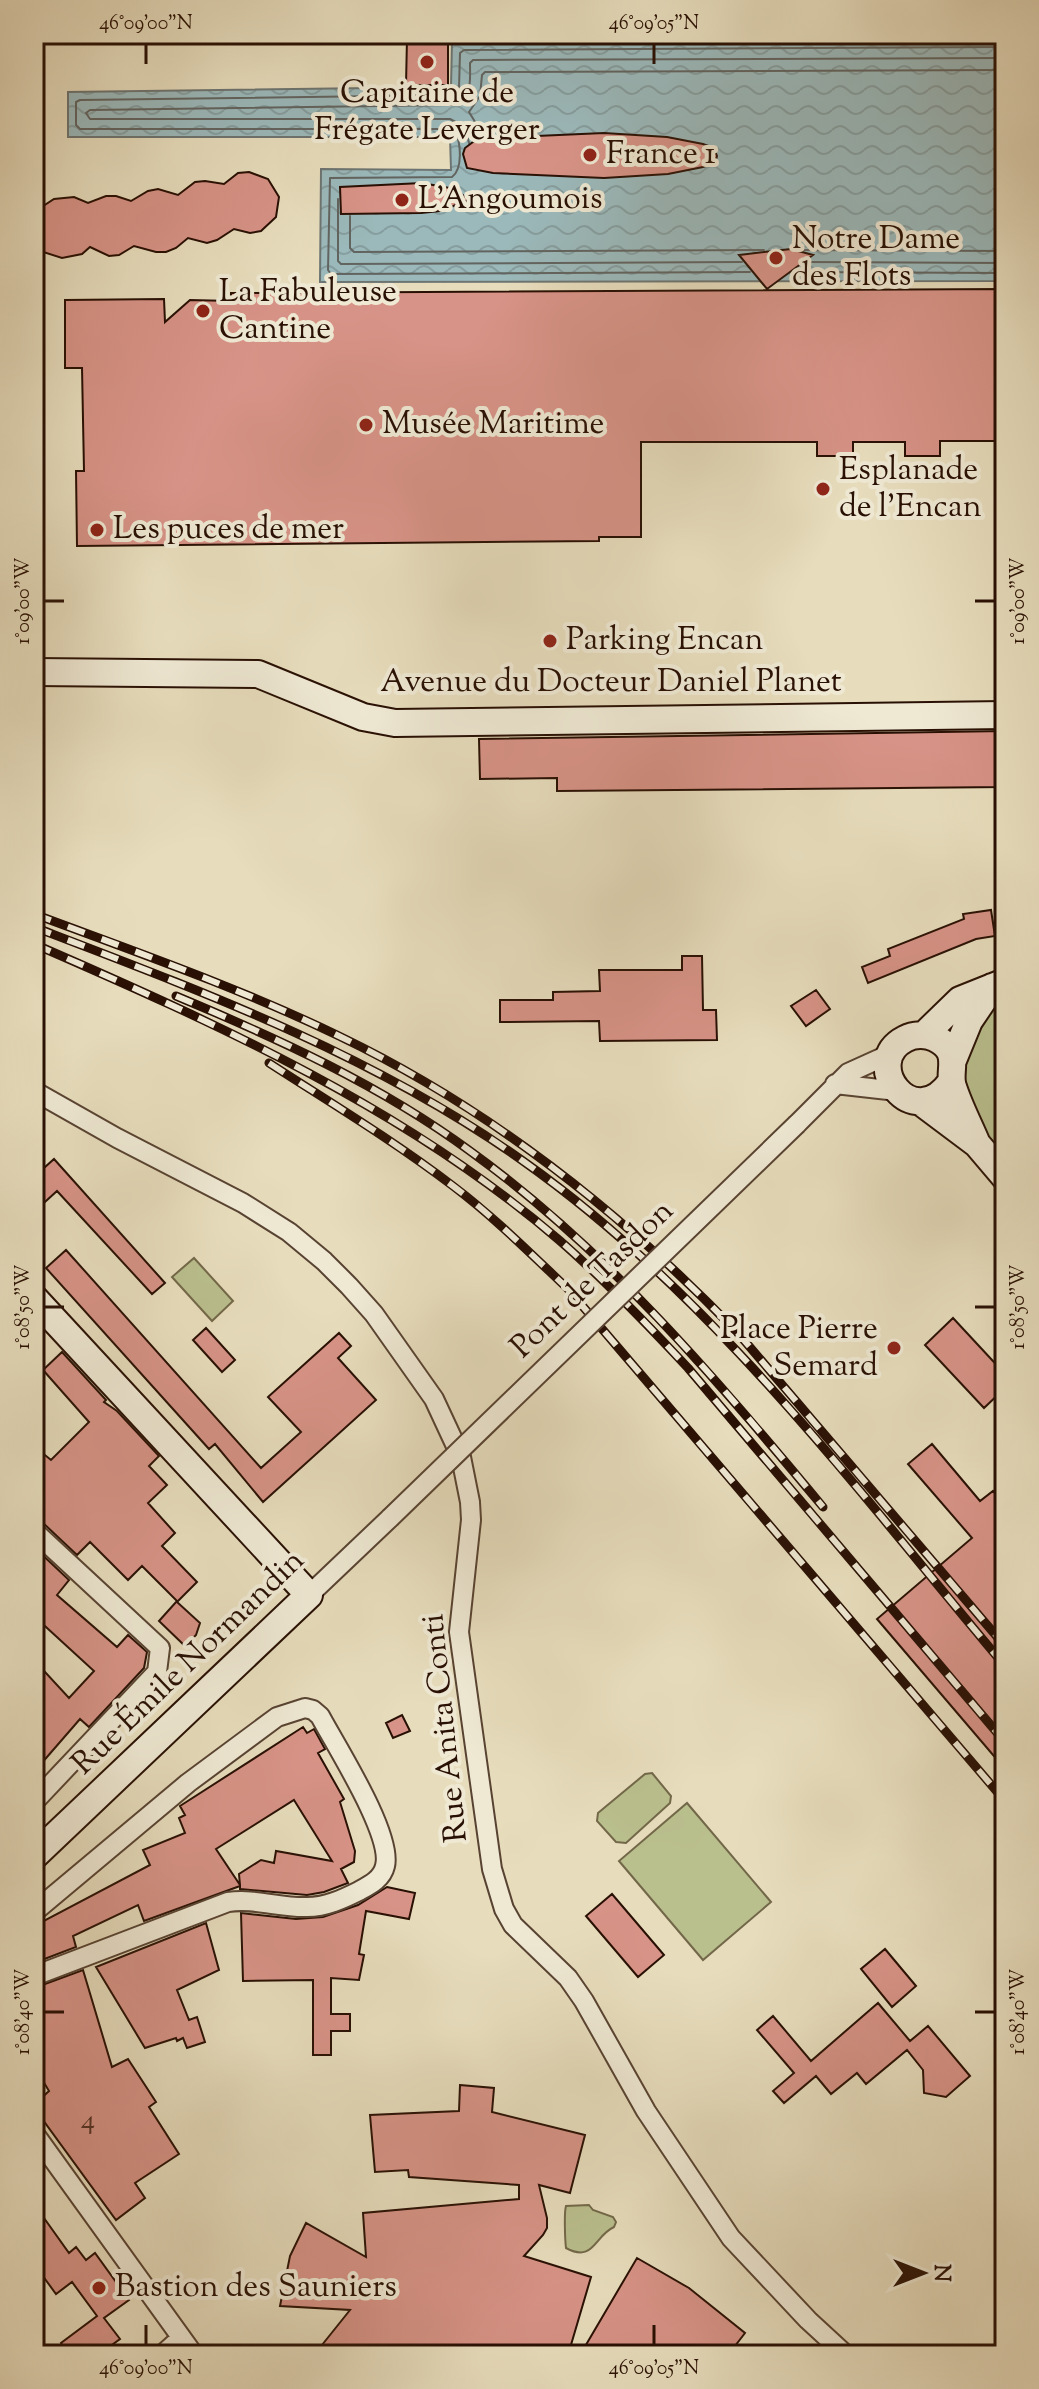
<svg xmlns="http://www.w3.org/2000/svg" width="1039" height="2389" viewBox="0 0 1039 2389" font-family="'Sorts Mill Goudy',serif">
  <defs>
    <pattern id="water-waves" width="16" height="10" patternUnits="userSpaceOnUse" patternTransform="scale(2)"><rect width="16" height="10" fill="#9bb9bb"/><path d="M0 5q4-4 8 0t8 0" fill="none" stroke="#869e9f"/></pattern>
  </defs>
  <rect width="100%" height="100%" fill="#e7ddbd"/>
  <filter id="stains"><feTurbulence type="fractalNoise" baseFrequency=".0025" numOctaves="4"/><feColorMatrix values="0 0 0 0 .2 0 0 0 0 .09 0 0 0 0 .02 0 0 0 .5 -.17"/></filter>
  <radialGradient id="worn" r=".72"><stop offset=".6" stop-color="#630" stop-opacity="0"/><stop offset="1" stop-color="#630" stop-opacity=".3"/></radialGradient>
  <path fill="#babf8e" stroke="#726849" stroke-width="2" d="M1005,982V1177L953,1077Z
    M194,1258L233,1301L212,1321L172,1277Z
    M652,1773L671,1796L670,1803L626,1843L616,1842L597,1821L598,1813L645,1774Z
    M687,1803L771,1902L703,1960L619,1861Z
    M589,2205L593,2210L613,2217L616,2222L614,2227C594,2236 594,2263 566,2248C565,2240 564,2212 566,2206Z"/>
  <path fill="url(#water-waves)" stroke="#6d7572" stroke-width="2" d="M1005,40V281L320,282L321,169L451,170L450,137H68V92L451,87L452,42Z"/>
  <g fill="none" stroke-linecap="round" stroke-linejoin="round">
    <path stroke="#626460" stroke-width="2" d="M481,138L477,125L469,112L480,96L482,75L485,72L1005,70
      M469,143L465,127L450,119H90L86,113L90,110L453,105C473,98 470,81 470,63L473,60L1005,58
      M338,199V261L341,264L742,262
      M350,216V248L354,252L764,250
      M803,250L1005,251
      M806,262L1005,263
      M750,272L331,274L328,270L330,178L452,177C463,169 461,143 455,131L449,129H80L76,125V102L80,100L451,95L459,88L460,53L464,50L1005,47
      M793,272L1005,273"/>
  </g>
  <path fill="#d79387" stroke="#291004" stroke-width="2" fill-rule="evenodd" d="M407,38H448V85H406Z
    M604,133L667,137L703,144L714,148L717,156L715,163L703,167L668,174L604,178L493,173L467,168L463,154L465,148L473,142L492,138Z
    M249,172L268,179L279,197L276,217L261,231L250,233L234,229L217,240L207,243L188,238L176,248L166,252H156L134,246L119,255L109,256L90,247L82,254L62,258L34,249V212L54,199L74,197L88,203L106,196H116L131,201L148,191L158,189L178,195L195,182L205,181L224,184L238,173Z
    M422,183L455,189L469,200L440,211L421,213L341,214L340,187Z
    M791,249L813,255L767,289L739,255Z
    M1005,289V441H940V456H905V442H853V456H817V442H641V537H599V541L77,546L76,471H84L82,368H65V300L164,299L165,322L190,300L231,301V293Z
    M1005,731V787L557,791V778L480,779L479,739Z
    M991,910L995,936L976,939L868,983L862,967L890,956L888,949L964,919L963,914Z
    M682,956H702L703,1010H716L717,1040L600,1041L599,1021L500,1022V1000H553V992L600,991L599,970H682Z
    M816,990L830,1009L806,1026L791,1006Z
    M54,1159L165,1283L152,1294L57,1191L34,1212V1177Z
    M66,1250L261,1468L301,1432L268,1397L339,1333L351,1346L338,1358L376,1400L263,1502L215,1444L209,1449L46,1268Z
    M953,1318L1005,1374V1388L984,1408L925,1345Z
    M206,1328L235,1360L222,1372L193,1340Z
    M62,1352L106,1400L104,1402L117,1411L159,1456L149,1466L167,1485L148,1503L175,1533L162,1546L197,1582L177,1602L200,1623L196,1635L185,1646L159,1621L177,1601L142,1566L128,1580L90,1542L77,1555L42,1522L34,1519V1446L51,1460L89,1422L43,1370Z
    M932,1444L980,1501L993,1491L1005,1506V1769L877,1619L972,1538L908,1464Z
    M34,1547L69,1580L57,1595L117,1647L128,1635L147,1652L144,1668L89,1727L80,1719L34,1772V1660L69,1698L94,1671L34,1616Z
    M402,1715L410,1731L393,1738L386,1723Z
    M303,1727L307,1733L314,1729L325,1749L318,1753L344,1799L340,1802L355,1851L354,1862L341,1869L348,1883L324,1892L307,1895L240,1889V1886L144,1921L138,1905L73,1936L76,1947L34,1963V1926L150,1865L143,1850L185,1833L179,1818L185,1815L180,1806ZM294,1800L332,1861L276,1851L274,1863L261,1860L239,1874L240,1885L216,1849Z
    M387,1887L415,1893L409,1919L366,1911L359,1954L364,1955L359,1980L331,1978V2014H350V2031H331V2055H313V1980L243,1981L241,1913L296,1919L323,1917L358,1905Z
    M612,1894L664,1955L638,1977L586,1916Z
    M206,1923L219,1970L177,1990L189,2020L197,2017L205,2042L187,2048L183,2038L177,2041L176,2038L145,2048L96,1967Z
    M885,1949L916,1986L892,2007L861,1969Z
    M83,1970L112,2067L128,2059L156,2102L149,2107L179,2154L135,2183L145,2198L116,2220L43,2120L38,2101L49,2091L34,2066V1988Z
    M878,2003L910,2041L928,2026L970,2076L946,2097L924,2093L923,2070L907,2050L866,2084L857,2073L831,2094L816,2076L784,2103L773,2091L794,2073L757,2030L773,2016L811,2061Z
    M460,2085L494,2088L492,2112L585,2135L570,2193L539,2185L547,2218V2228L543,2235L524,2256L591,2277L568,2355H335L322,2345L350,2310L280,2306L290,2256L306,2223L366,2257L363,2213L519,2199V2185L409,2177L408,2170L375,2172L370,2115L459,2111Z
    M34,2204L69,2253L76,2247L86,2260L95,2253L129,2300L104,2318L120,2339L98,2355H69L61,2343L97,2316L72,2282L56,2294L34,2264Z
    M637,2258L689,2288L745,2333L728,2355H580Z"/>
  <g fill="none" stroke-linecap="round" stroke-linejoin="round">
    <defs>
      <path id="street" d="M835,1084L897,1091
        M34,1091L117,1138L243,1203L289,1232L324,1261L349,1286L374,1314L434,1399L461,1457L470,1502L471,1520L459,1632L492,1869L504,1909L513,1925L568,1978L584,2001L646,2111L731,2238L808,2320L846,2355
        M797,1124L848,1073L890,1054
        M34,1531L160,1648L157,1672L34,1802
        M309,1595L390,1518
        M34,1912L188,1783L277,1717L305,1708L313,1710L320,1716C336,1746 393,1835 385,1866C382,1879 370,1885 359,1891C343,1899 326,1907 307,1907C280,1908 255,1898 228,1902L34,1976
        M34,2133L194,2355
        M162,2355L181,2338"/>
      <path id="secondary" d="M34,672L258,674L363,717L395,723L1005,715
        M924,1035L960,1000L1005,982
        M953,1060L969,1021L992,987
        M951,1082C912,1136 860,1062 905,1039C914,1034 926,1034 935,1038C963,1052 947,1071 953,1087C959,1106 969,1125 977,1144
        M921,1102L977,1144L1005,1177
        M34,1298L309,1595L34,1856"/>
    </defs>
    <use href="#street" stroke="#584332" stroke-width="22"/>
    <use href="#secondary" stroke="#291004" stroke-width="30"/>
    <use href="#street" stroke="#efe9d4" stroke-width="18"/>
    <use href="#secondary" stroke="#efe9d4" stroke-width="26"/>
    <defs>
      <path id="rail" d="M34,914C136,952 240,988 339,1036C489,1108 621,1212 737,1332L1005,1646
        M34,927C204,992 374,1055 523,1161C714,1296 856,1489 1005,1666
        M34,944C218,1024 405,1108 559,1240C605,1280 647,1324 688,1368L1005,1742
        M176,996C279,1039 380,1085 470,1151C607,1250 716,1378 823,1507
        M269,1063C331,1103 394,1141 453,1186C494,1217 531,1254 568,1289L1005,1801"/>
    </defs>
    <use href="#rail" stroke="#291004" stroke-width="9"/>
    <use href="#rail" stroke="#efe9d4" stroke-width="6" stroke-dasharray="18" stroke-linecap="butt"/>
    <defs>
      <path id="street-bridge" d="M390,1518L797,1124"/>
    </defs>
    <use href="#street-bridge" stroke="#584332" stroke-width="22" stroke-linecap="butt"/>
    <use href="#street-bridge" stroke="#efe9d4" stroke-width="18"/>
  </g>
  <path fill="none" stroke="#291004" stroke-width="3" d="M146,44V64M654,44V64M44,601H64M975,601H995M44,1307H64M975,1307H995M44,2012H64M975,2012H995M146,2325V2345M654,2325V2345"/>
  <g fill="#8f2418" stroke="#efe9d4" stroke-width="3">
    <circle cx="427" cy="62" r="8"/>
    <circle cx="590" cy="155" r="8"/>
    <circle cx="402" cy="200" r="8"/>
    <circle cx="776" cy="258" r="8"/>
    <circle cx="203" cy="311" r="8"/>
    <circle cx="366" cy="425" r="8"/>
    <circle cx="823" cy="489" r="8"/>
    <circle cx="97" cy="530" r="8"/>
    <circle cx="550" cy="641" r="8"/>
    <circle cx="894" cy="1348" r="8"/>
    <circle cx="99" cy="2288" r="8"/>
  </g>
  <g text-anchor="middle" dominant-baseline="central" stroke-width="8" stroke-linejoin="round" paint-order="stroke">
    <g font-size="28" fill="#543125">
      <text x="88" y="2121">4</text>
    </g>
    <g font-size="32" fill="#291004" stroke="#efe9d4" text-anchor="start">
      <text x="427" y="94" text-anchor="middle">Capitaine de<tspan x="427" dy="37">Frégate Leverger</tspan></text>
      <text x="606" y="155">France 1</text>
      <text x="418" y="200">L'Angoumois</text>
      <text x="792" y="240">Notre Dame<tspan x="792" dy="37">des Flots</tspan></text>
      <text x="219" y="293">La Fabuleuse<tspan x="219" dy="37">Cantine</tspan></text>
      <text x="382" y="425">Musée Maritime</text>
      <text x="839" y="471">Esplanade<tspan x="839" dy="37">de l’Encan</tspan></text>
      <text x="113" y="530">Les puces de mer</text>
      <text x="566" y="641">Parking Encan</text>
      <text x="878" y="1330" text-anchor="end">Place Pierre<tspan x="878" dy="37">Semard</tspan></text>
      <text x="115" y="2288">Bastion des Sauniers</text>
    </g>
    <g font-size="32" fill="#291004" stroke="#efe9d4">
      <text x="611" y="683">Avenue du Docteur Daniel Planet</text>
      <text transform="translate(593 1280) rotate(-44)">Pont de Tasdon</text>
      <text transform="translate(189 1663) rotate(-44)">Rue Émile Normandin</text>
      <text transform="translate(446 1728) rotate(-96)">Rue Anita Conti</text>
    </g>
  </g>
  <rect width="1039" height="2389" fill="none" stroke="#e7ddbd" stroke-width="88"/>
  <g transform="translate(923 2273) rotate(90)" stroke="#efe9d4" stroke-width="6" paint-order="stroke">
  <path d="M0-6L14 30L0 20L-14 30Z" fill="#291004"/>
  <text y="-12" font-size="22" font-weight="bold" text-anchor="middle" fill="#291004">N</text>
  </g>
  <rect x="44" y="44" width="951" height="2301" fill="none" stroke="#291004" stroke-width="3"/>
  <g font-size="20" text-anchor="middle" fill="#291004">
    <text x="146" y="29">46°09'00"N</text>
    <text x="654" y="29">46°09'05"N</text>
    <text transform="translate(22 601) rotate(-90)" y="7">1°09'00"W</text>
    <text transform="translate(1017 601) rotate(-90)" y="7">1°09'00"W</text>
    <text transform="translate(1017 1307) rotate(-90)" y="7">1°08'50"W</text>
    <text transform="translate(22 1307) rotate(-90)" y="7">1°08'50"W</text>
    <text transform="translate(22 2012) rotate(-90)" y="7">1°08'40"W</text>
    <text transform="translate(1017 2012) rotate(-90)" y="7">1°08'40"W</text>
    <text x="146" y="2374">46°09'00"N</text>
    <text x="654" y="2374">46°09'05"N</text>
  </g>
  <rect width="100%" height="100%" filter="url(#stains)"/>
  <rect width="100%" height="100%" fill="url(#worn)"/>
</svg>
